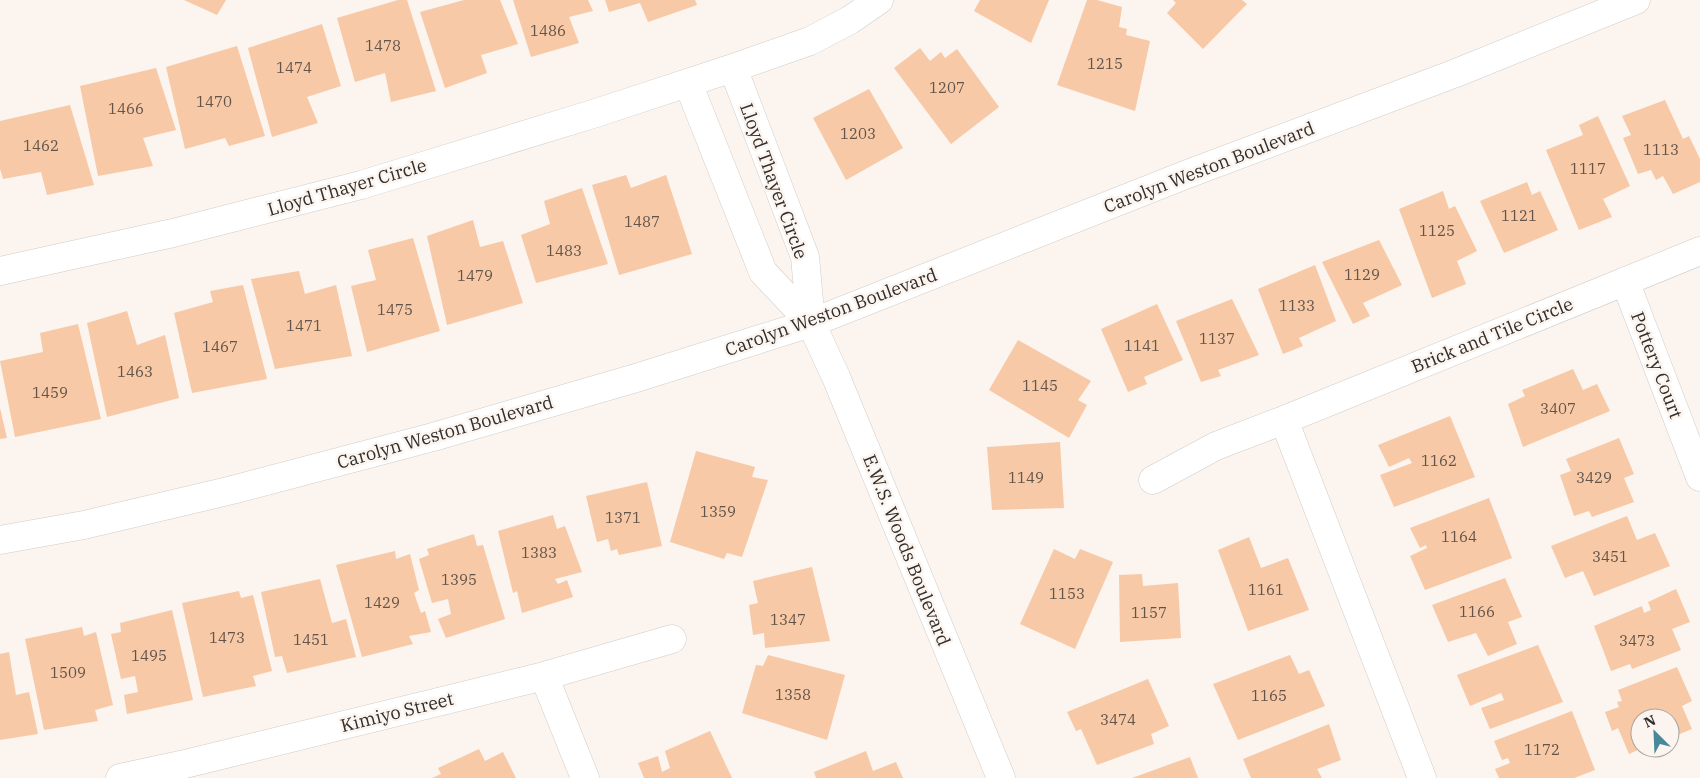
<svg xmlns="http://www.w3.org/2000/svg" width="1700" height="778" viewBox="0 0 1700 778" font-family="'IBM Plex Serif',serif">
  <rect width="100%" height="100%" fill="#fbf4ef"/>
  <path fill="#f7c9a6" d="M184,0H226L217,15Z
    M398,0H407L436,91L391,102L385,73L355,82L337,18Z
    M464,0H500L518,44L481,55L487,73L445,88L420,12Z
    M513,0H588L593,11L569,17L579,43L531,57Z
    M605,0H695L697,5L648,22L640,3L609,12Z
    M980,0H1049L1031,43L974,11Z
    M1087,0H1097L1122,7L1119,27L1127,29L1126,35L1150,41L1135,111L1057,85Z
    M1173,0H1242L1247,4L1203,49L1167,13L1176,3Z
    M322,24L341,86L307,97L318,123L272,137L248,48Z
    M237,46L265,136L229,146L225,138L185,149L166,67Z
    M920,48L930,61L941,52L945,58L957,49L999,107L951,144L894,68Z
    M156,68L176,130L143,138L153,166L98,176L80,86Z
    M869,89L903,148L846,180L813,118Z
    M1665,100L1683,139L1689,136L1700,159V182L1673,194L1663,176L1656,180L1651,170L1638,174L1623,138L1631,135L1622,116Z
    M70,105L94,185L47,195L41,172L3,179L0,169V121Z
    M1598,116L1630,186L1603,199L1612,217L1579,230L1546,150L1583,135L1579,125Z
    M626,175L631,188L666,175L692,254L619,275L592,185Z
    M1527,182L1532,195L1540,191L1558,230L1504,253L1480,201Z
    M582,188L608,264L536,283L521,235L550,224L544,201Z
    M1443,191L1449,209L1455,206L1477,251L1457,261L1466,284L1432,298L1399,209Z
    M473,220L480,247L503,241L523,303L447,325L427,236Z
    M413,238L440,331L367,352L351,286L376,280L368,250Z
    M1379,240L1402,285L1363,303L1370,316L1353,324L1322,262Z
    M1315,265L1336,321L1299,338L1303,346L1283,354L1258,289Z
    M299,271L305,294L336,285L352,356L275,369L251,279Z
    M243,285L267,379L192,393L174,313L213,302L210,291Z
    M1232,299L1259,355L1218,370L1221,376L1201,382L1176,321Z
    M1157,304L1183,360L1144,377L1147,384L1128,392L1101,329Z
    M127,311L137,345L165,335L179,398L107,417L87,323Z
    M78,324L101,419L15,437L0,361L43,352L40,333Z
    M1018,340L1091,381L1078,400L1087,405L1069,438L989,390Z
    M1573,369L1583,390L1597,384L1610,411L1523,447L1508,404L1525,396L1522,390Z
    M0,408L7,438L0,439Z
    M1450,416L1475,477L1394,507L1380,475L1412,463L1409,458L1389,467L1378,445Z
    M1619,438L1634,474L1624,478L1634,502L1592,517L1589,511L1574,516L1560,475L1571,471L1566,459Z
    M1060,442L1064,508L992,510L987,447Z
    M696,451L755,467L752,477L768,480L742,557L727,553L724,559L670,542Z
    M647,482L662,546L619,555L617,549L611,551L608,539L597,542L586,496Z
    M1489,498L1512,558L1425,590L1410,556L1427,548L1426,545L1420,548L1410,528Z
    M553,515L557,529L565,526L582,572L555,579L558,584L567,580L573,597L522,613L517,591L513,593L498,531Z
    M1627,516L1637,540L1655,533L1670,566L1594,596L1583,571L1565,578L1551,546Z
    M474,534L477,546L483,545L505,619L446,638L438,619L451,614L448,599L432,603L419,559L429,555L427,549Z
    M1249,537L1261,568L1288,558L1309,610L1248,631L1218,550Z
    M1054,549L1075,559L1080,549L1113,562L1075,649L1020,624Z
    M395,551L396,559L410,554L419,590L414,593L421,613L425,611L431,632L409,636L413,644L362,657L336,565Z
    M812,567L830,641L765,648L764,633L753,635L749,605L758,603L753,581Z
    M1142,574L1143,586L1178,583L1181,638L1120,642L1119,575Z
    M1505,578L1522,617L1508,622L1517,644L1488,656L1476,633L1448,642L1432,605Z
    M320,579L332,623L346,619L356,657L287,673L282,656L275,657L261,592Z
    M1676,589L1690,622L1672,629L1681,650L1632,669L1630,664L1611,671L1594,626L1642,606L1644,613L1651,610L1648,602Z
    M239,591L241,598L253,595L272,671L253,676L256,686L203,697L182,603Z
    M172,610L193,700L127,714L124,695L138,692L135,676L121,679L111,634L121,632L120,623Z
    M82,627L84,636L96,632L113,705L95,710L98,721L44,730L25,639Z
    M1538,645L1563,702L1490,729L1481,708L1504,700L1501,693L1470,706L1457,675Z
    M9,652L16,695L29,692L38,734L0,740V654Z
    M768,655L845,675L827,740L742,713L756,665L763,666Z
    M1290,655L1299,674L1309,670L1325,706L1238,740L1213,684Z
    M1677,667L1692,701L1682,706L1692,729L1670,738V718H1640V749L1629,754L1618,728L1612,731L1605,712L1619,707L1617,702L1622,701L1618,690Z
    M1148,679L1169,726L1151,734L1154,744L1097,765L1081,729L1076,731L1067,712Z
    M1572,711L1595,770L1574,778H1499L1495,769L1510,763L1508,758L1502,760L1494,741Z
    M1329,724L1341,760L1317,769L1322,778H1251L1243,759Z
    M710,731L732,778H644L638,763L658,756L662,772L670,768L665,751Z
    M479,749L485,761L503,752L516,778H432L441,774L438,768Z
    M866,751L873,771L896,762L903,778H816L814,772Z
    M1190,757L1198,778H1132Z"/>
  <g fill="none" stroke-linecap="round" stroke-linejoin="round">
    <defs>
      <path id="minor" d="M733,68L805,257L811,323
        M688,83L763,272L811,323
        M0,271L173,233L361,185L596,113L733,68L810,41L850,20L879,0
        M1625,281L1700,477
        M1153,480L1216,446L1284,420
        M544,676L585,778
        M120,778L185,764L544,676L672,639
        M1422,778L1284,420L1700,251"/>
      <path id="tertiary" d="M811,323L836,377L1001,778
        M0,540L84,525L232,490L433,437L636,378L811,323L1185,175L1456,73L1636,0"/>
    </defs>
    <use href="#minor" stroke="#d2ccc7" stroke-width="29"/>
    <use href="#tertiary" stroke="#d2ccc7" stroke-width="29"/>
    <use href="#minor" stroke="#fff" stroke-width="28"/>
    <use href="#tertiary" stroke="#fff" stroke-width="28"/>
  </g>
  <g text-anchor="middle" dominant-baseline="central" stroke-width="5" stroke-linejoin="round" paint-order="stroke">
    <g font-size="15" fill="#62544a">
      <text x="548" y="30">1486</text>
      <text x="383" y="45">1478</text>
      <text x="1105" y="63">1215</text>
      <text x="294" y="67">1474</text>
      <text x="947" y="87">1207</text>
      <text x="214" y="101">1470</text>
      <text x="126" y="108">1466</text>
      <text x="858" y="133">1203</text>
      <text x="41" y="145">1462</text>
      <text x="1661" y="149">1113</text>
      <text x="1588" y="168">1117</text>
      <text x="1519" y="215">1121</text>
      <text x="642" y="221">1487</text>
      <text x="1437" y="230">1125</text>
      <text x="564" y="250">1483</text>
      <text x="1362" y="274">1129</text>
      <text x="475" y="275">1479</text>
      <text x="1297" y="305">1133</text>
      <text x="395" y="309">1475</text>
      <text x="304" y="325">1471</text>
      <text x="1217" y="338">1137</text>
      <text x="1142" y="345">1141</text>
      <text x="220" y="346">1467</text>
      <text x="135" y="371">1463</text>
      <text x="1040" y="385">1145</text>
      <text x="50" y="392">1459</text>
      <text x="1558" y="408">3407</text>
      <text x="1439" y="460">1162</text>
      <text x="1026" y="477">1149</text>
      <text x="1594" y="477">3429</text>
      <text x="718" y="511">1359</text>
      <text x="623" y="517">1371</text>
      <text x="1459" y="536">1164</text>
      <text x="539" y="552">1383</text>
      <text x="1610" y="556">3451</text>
      <text x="459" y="579">1395</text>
      <text x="1266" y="589">1161</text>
      <text x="1067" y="593">1153</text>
      <text x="382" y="602">1429</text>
      <text x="1477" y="611">1166</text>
      <text x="1149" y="612">1157</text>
      <text x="788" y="619">1347</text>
      <text x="227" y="637">1473</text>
      <text x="311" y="639">1451</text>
      <text x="1637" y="640">3473</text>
      <text x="149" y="655">1495</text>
      <text x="68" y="672">1509</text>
      <text x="793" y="694">1358</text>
      <text x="1269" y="695">1165</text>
      <text x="1118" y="719">3474</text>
      <text x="1542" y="749">1172</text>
    </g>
    <g font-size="18" fill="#302d2b" stroke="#fbf4ef">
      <text transform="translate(1209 167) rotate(-21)">Carolyn Weston Boulevard</text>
      <text transform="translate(774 181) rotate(70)">Lloyd Thayer Circle</text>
      <text transform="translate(347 187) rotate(-16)">Lloyd Thayer Circle</text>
      <text transform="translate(831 312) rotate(-20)">Carolyn Weston Boulevard</text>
      <text transform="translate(1492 335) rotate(-22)">Brick and Tile Circle</text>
      <text transform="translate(1657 365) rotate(69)">Pottery Court</text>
      <text transform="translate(445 432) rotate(-16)">Carolyn Weston Boulevard</text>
      <text transform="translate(907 550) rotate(68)">E.W.S. Woods Boulevard</text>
      <text transform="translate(397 712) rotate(-14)">Kimiyo Street</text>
    </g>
  </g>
  <g transform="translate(1655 733) rotate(336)"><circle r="24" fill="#fbf4ef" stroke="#aaa4a1"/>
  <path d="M0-4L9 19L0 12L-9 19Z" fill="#47889b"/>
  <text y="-8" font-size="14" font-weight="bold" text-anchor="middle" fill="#302d2b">N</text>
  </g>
</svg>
